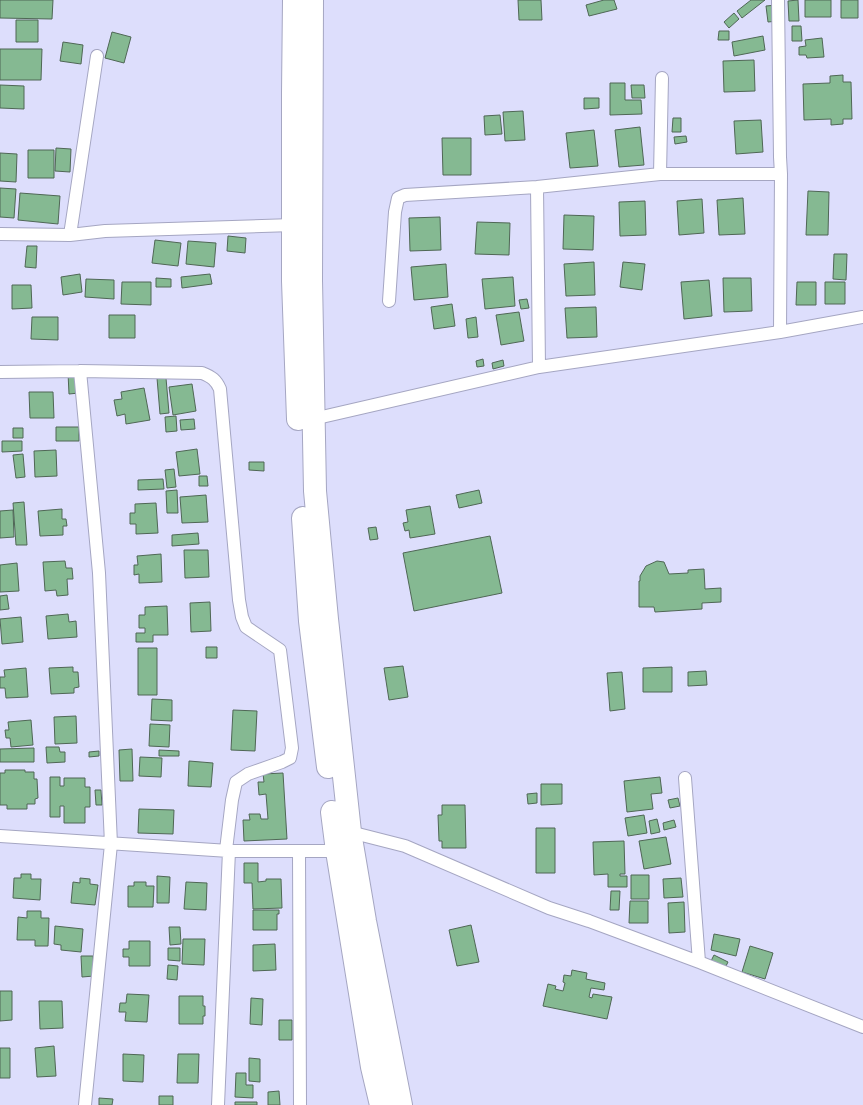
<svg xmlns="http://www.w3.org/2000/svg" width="863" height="1105" viewBox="0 0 863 1105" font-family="Signika,sans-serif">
  <rect width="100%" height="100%" fill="#dddefc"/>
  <path fill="#85b992" stroke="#4f6755" d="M0,0H53L52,19L0,18Z
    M518,0H541L542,20H519Z
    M604,0H614L617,9L589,16L586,5Z
    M751,0H765L742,18L737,11Z
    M798,0L799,21H789L788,1Z
    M805,0H831V17H805Z
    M841,0H858V18H841Z
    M777,5L778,21L768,22L766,6Z
    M734,13L739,19L729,28L724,22Z
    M16,20H38V42H16Z
    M792,26H801L802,41H792Z
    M719,31H729V40H718Z
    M112,32L131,37L124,63L105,58Z
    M763,36L765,50L734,56L732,42Z
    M822,38L824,57L807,58L806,55H799V47L806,46L805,40Z
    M63,42L83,45L81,64L60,61Z
    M0,49H42L41,80H0Z
    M754,60L755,91L724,92L723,61Z
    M843,75V82H851L852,119H843V124L831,125V119L804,120L803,84L830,83V76Z
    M610,83H625V100H641L642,114L610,115Z
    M0,85L24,86V109L0,108Z
    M631,85H644L645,98H632Z
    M584,98H599V108L584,109Z
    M523,111L525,140L505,141L503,112Z
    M500,115L502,134L485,135L484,116Z
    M673,118H681V132H672Z
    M761,120L763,152L736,154L734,121Z
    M640,127L644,165L619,167L615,130Z
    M594,130L598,166L570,168L566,133Z
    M686,136L687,142L675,144L674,137Z
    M442,138H471V175H443Z
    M56,148L71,149L70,172L55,171Z
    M28,150H54V178H28Z
    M0,153L17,154L16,182L0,181Z
    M0,188L16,189L14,218L0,217Z
    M808,191L829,192L828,235H806Z
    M20,193L60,196L58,224L18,220Z
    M743,198L745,234L719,235L717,200Z
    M702,199L704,233L679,235L677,201Z
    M645,201L646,235L620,236L619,202Z
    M564,215L594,216L593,250L563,249Z
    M440,217L441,250L410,251L409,218Z
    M477,222L510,223L509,255L475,254Z
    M228,236L246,238L245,253L227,251Z
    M155,240L181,243L178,266L152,263Z
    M188,241L216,243L214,267L186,264Z
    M27,246H37L36,268L25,267Z
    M834,254H847L846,280L833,279Z
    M594,262L595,295L566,296L564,264Z
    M623,262L645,264L642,290L620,287Z
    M446,264L448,297L414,300L411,267Z
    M80,274L82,292L63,295L61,277Z
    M210,274L212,284L182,288L181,277Z
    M513,277L515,306L485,309L482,279Z
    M156,278L171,279V287H156Z
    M723,278H751L752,311L724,312Z
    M86,279L114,280V299L85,297Z
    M709,280L712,316L684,319L681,282Z
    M122,282H151V305L121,304Z
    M797,282H816V305H796Z
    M825,282H845V304H825Z
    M12,285H31L32,308L12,309Z
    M527,299L529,308L521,309L519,300Z
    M452,304L455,326L434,329L431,307Z
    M596,307L597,337L567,338L565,308Z
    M519,312L524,341L501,345L496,315Z
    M109,315H135V338H109Z
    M32,317H58V340L31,339Z
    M476,317L478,337L468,338L466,319Z
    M483,359L484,366L477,367L476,361Z
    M503,360L504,366L493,369L492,363Z
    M78,372L79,393L69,394L68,373Z
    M157,378H166L169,413L160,414Z
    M192,384L196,411L173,415L169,387Z
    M144,388L150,420L126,424L125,414L117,416L114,400L122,399L121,392Z
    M29,392H53L54,418H30Z
    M176,416L177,431L166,432L165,417Z
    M194,419L195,429L181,430L180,420Z
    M56,427H79V441H56Z
    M13,428H23V438H13Z
    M2,441H22V451L2,452Z
    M197,449L200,474L179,476L176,452Z
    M56,450L57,476L35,477L34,451Z
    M23,454L25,477L16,478L13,455Z
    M249,462H264V471L249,470Z
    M174,469L176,487L167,488L165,470Z
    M199,476H207L208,486H199Z
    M163,479L164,489L138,490V480Z
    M177,490L178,513H167L166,491Z
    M479,490L482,503L459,508L456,495Z
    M206,495L208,522L182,523L180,497Z
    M24,502L27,545H16L13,503Z
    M156,503L158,533L136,534V524H130V513H135V504Z
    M430,506L435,534L410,538L409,530L405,531L403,523L408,522L406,510Z
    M62,509V519H66L67,526H63V535L40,536L38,511Z
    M13,510L14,537L0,538V511Z
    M376,527L378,539L370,540L368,528Z
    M198,533L199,544L172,546V535Z
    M490,536L502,593L414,611L403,553Z
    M184,550H208L209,577L185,578Z
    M161,554L162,582L139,583V574L134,575V565H138L137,556Z
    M65,561L66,568H72L73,579H67L68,595L57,596L56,590L45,591L43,562Z
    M657,561L664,562L669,574L688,573V570L704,569L705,589L721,588V602L702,603V609L655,612L654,607H639V581H640V576L646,566Z
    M17,563L19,591L0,592V565Z
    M7,595L9,609L0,610V596Z
    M210,602L211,631L191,632L190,603Z
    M167,606L168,635H153V642H136V633H145V628H139V615H145V607Z
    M68,614L69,622L76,621L77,637L48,639L46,616Z
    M21,617L23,642L2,644L0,619Z
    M206,647H217V658H206Z
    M138,648H157V695H138Z
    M403,666L408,697L389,700L384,668Z
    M73,667V672H78L79,687L74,688V693L51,694L49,668Z
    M672,667V692H643V668Z
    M26,668L28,697L6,698L5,688H0V677H5L4,670Z
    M706,671L707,685L688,686V672Z
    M622,672L625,709L610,711L607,673Z
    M152,699L172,700V721L151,720Z
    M233,710L257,711L255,751L231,750Z
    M76,716L77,743L55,744L54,717Z
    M31,720L33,745L11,747L10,738H6L5,730H9L8,722Z
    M150,724L170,725L169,747L149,746Z
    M46,747H59L60,752H65V762L47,763Z
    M34,748V762H0V749Z
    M132,749L133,781H120L119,750Z
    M159,750L179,751V756H159Z
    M99,751V756L89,757V752Z
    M140,757L162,758L161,777L139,776Z
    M189,761L213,763L211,787L188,786Z
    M5,770H25V772H34V779H37L38,798L35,799V804H27V809H7V805H0V773H5Z
    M283,773L287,839L244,841L243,820H250L249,814H260L261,819H268L266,794L259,795L258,782H264L263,774Z
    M50,777H60V786H64V778H85V787H90V807H85V823H64V806H60V817H50Z
    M660,777L662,793L651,794L653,809L627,812L624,781Z
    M541,784H562V804L541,805Z
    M95,790H101L102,805H96Z
    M537,793V803L528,804L527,794Z
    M678,798L680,806L670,808L668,800Z
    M442,805H465L466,848H442V841H439L438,815H442Z
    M139,809L174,810L173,834L138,833Z
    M644,815L647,833L628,836L625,818Z
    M657,819L660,832L651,834L649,821Z
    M674,820L676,827L664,830L663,823Z
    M536,828H555V873H536Z
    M666,837L671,864L644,869L639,841Z
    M624,841L625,874H620V876H627V887H608V874L594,875L593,842Z
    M244,863H258V882L266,881V879H281L282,908L253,909L252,883H244Z
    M21,874H31V879H41L40,900L13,898L14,878H21Z
    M631,875H649V899H631Z
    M157,876L170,877L169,903H157Z
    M80,878L90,879V884L98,885L95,905L71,903L73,882L80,883Z
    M681,878L683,897L664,898L663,879Z
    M134,882H146V886H154L153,907H128V886H134Z
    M186,882L207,883L206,910L184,909Z
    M611,891H620L619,910H610Z
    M630,901H648V923H629Z
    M684,902L685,932L669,933L668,903Z
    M253,910H279V914H277V930H253Z
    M27,911H41V918H49L48,946H35V940H17L18,917L27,918Z
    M471,925L479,962L457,966L449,930Z
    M55,926L83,929L81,952L61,950V945L54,944Z
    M169,927H180L181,944L170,945Z
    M714,934L740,939L736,956L711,950Z
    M183,939H205L204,965L182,964Z
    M129,941H150V966H129V957H123V949H129Z
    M275,944L276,970L253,971V945Z
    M750,946L773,953L765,979L742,972Z
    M168,948H180V961L168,960Z
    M714,955L728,962L725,968L711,961Z
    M81,956H93L94,976L82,977Z
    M168,965L178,966L177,980L167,979Z
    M572,970L587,973L586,979L605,983L604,990L591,988L589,997L592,998L593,994L612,997L607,1019L543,1006L548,984L556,986L555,989L563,991L565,983L563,982L564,975L571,976Z
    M0,991H12V1020L0,1021Z
    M127,994L149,995L147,1022L125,1021L126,1012H119L120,1003H126Z
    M179,996H203V1006H205V1016H203V1024H179Z
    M251,998L263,999L262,1025L250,1024Z
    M39,1001H62L63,1028L40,1029Z
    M279,1020H292V1040H279Z
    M54,1046L56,1076L37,1077L35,1048Z
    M0,1048H10V1078H0Z
    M123,1054L144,1055L143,1082L123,1081Z
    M178,1054H199L198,1083H177Z
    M249,1058L260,1059V1082L249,1081Z
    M236,1073H246V1085H253V1098L235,1097Z
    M279,1091L280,1105H268V1092Z
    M159,1096H173V1105H159Z
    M99,1098L113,1099L112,1105H99Z
    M235,1102H257V1105H235Z"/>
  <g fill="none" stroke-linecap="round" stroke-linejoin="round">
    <defs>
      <path id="street" d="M778,0L780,157L781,174L780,332
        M660,174L662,78
        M537,187L539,367
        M0,234L70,235L105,231L293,225
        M70,235L97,56
        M389,301L395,212L398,198L405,195L537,187L660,174H781
        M80,371L99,573L111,844L85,1105
        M0,372L80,371L202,373C212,377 216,380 220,389L239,600L242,617L246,627L280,650L292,748L290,758L282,762L248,774L236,782L232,800L226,850
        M313,419L539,367L780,332L863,317
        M685,778L699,962
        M350,832L405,846L549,908L589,921L699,962L863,1027
        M0,836L229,851H337
        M299,852L300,1105
        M218,1105L229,851"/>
      <path id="highway" d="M294,0L293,93V281L298,419
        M312,0L311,280L315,491L327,619L350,832L365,921L401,1105
        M303,518L310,621L328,767
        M332,812L337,851L372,1067L381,1105"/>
    </defs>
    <use href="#street" stroke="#a5a6c2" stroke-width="14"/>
    <use href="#highway" stroke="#a5a6c2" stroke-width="24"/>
    <use href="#street" stroke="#fff" stroke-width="12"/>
    <use href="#highway" stroke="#fff" stroke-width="22"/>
  </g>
</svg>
